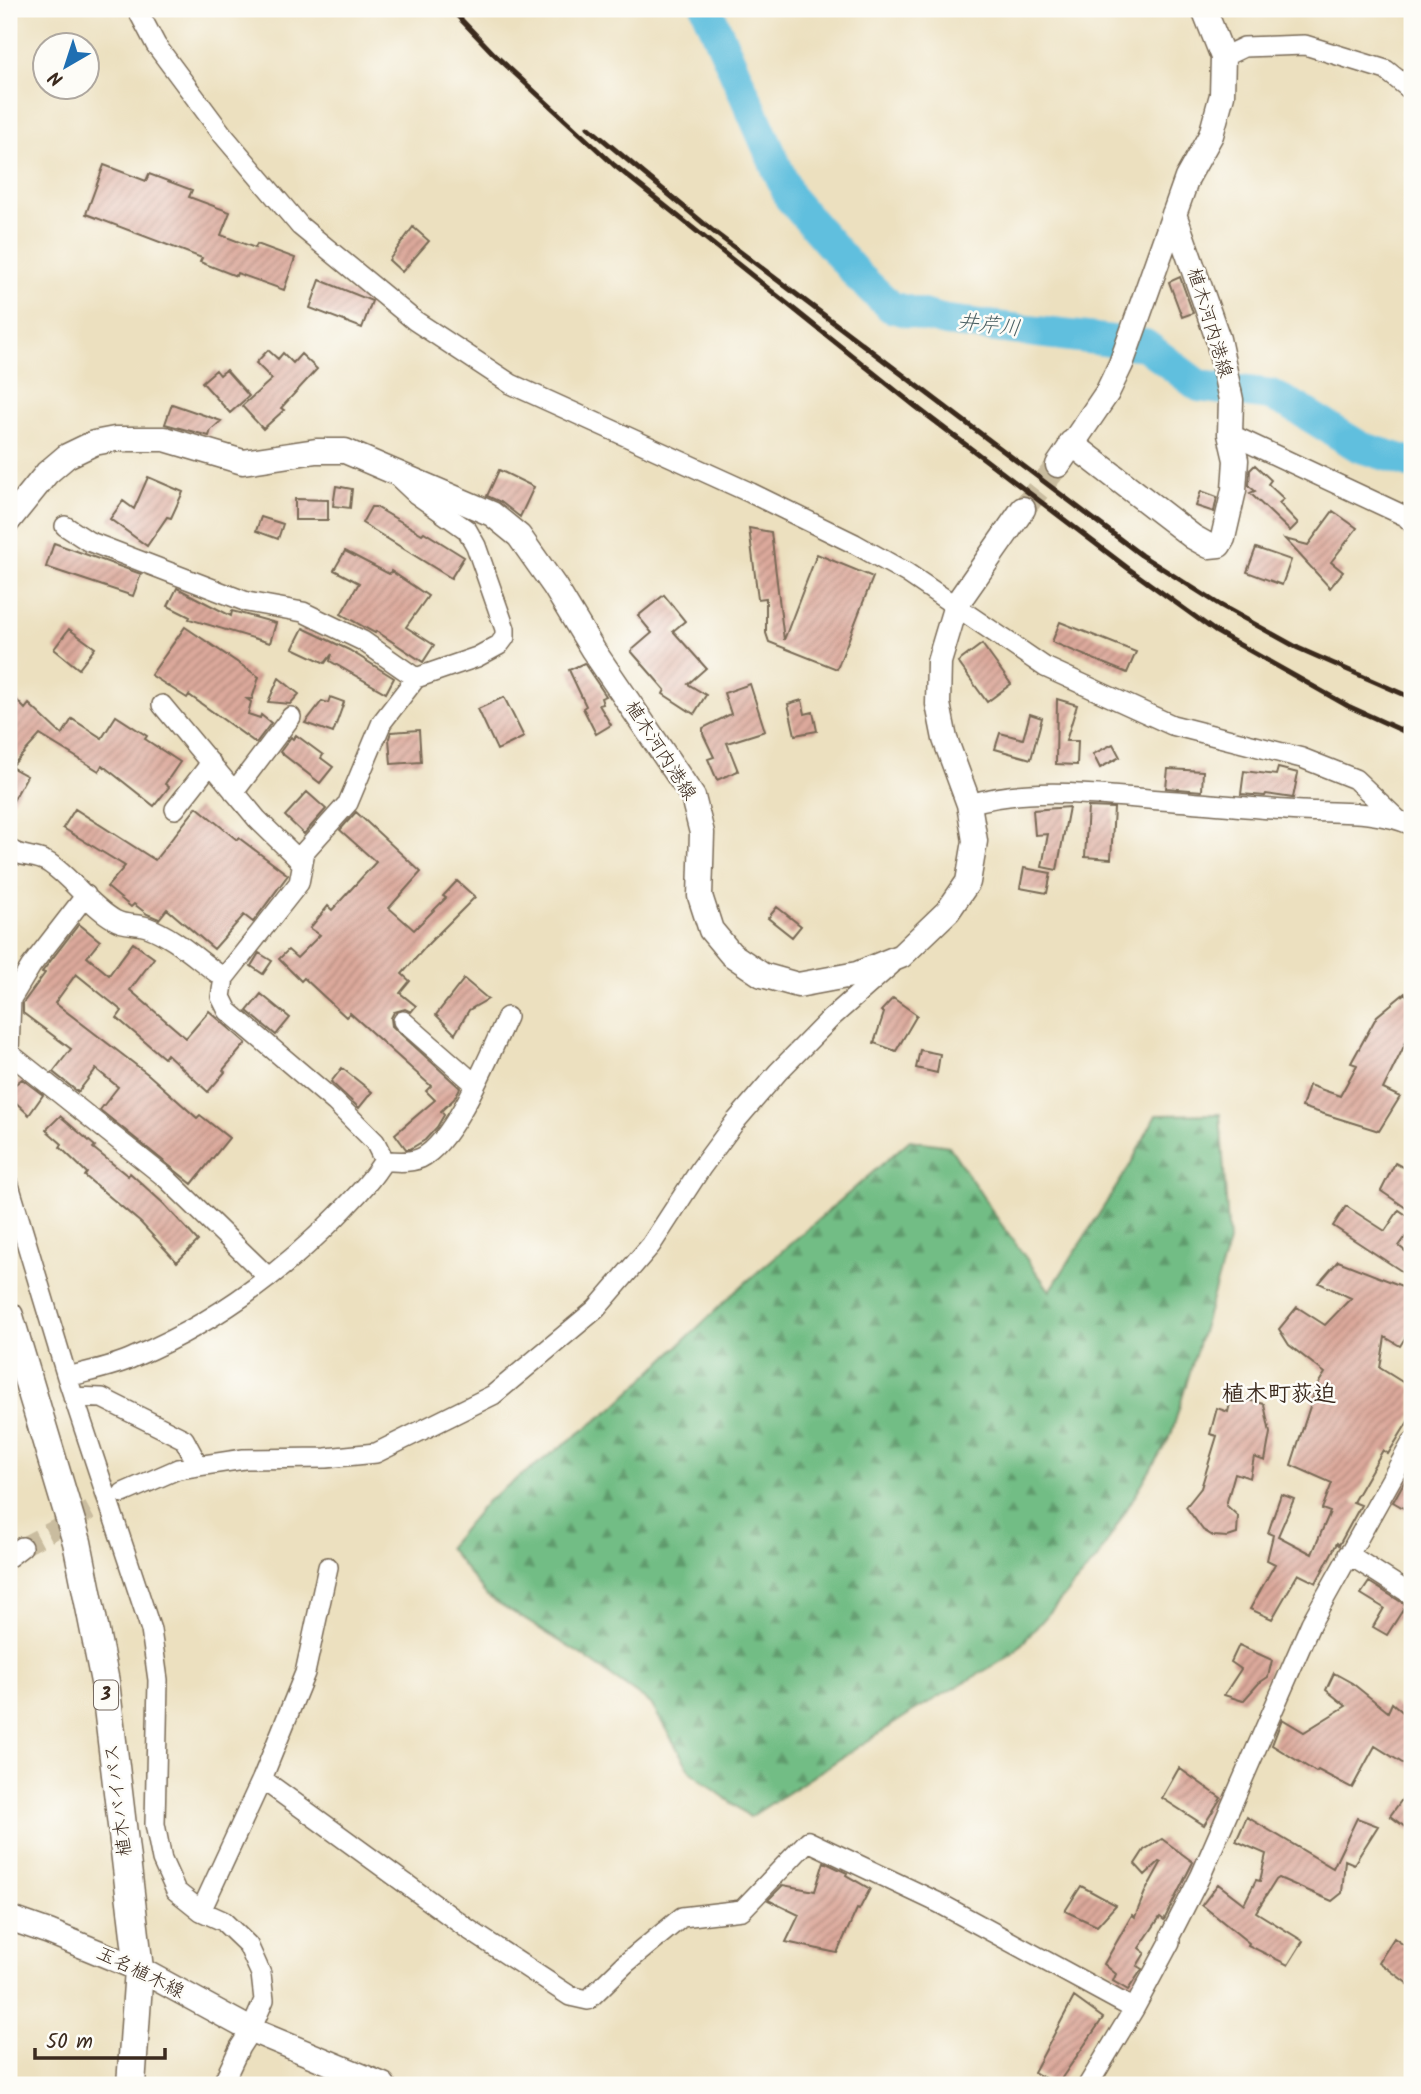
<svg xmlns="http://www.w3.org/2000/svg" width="1421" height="2094" viewBox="0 0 1421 2094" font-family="Kalam,'Klee One',sans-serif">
  <defs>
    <pattern id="forest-firs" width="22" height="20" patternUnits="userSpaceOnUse" patternTransform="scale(1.75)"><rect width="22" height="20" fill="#72bd85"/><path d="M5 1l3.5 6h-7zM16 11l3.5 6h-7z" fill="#5f9a6c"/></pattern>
    <pattern id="building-hatch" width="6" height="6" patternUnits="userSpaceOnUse" patternTransform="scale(1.75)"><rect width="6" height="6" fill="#dca99b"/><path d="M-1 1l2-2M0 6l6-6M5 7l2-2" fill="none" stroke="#b48a7e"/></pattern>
  </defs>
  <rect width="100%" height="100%" fill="#fdfcf7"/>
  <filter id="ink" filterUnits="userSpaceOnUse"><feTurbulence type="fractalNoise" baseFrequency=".0143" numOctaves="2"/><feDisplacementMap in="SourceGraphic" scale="14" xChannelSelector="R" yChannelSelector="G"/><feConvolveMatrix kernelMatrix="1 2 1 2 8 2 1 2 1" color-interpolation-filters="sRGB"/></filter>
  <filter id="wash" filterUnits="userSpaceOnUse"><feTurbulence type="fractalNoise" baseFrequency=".00686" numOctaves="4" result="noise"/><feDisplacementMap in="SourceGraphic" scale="28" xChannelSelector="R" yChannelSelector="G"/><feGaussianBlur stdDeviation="1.57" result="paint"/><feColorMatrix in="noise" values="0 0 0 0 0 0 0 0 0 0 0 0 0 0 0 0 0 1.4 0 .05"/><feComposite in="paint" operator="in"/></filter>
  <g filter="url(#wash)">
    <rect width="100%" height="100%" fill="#ece0bf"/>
    <path fill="url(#forest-firs)" stroke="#567452" stroke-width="2" d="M1220,1114L1229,1242L1171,1435L1097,1559L1012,1655L912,1712L750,1817L691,1772L651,1704L580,1654L487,1596L448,1547L487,1501L612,1409L737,1290L910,1140L949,1146L999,1221L1050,1291L1129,1167L1156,1115Z"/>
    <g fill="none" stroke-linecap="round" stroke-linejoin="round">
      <path stroke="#60bfde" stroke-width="32" d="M707,9L790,198L859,277L891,307L946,321L1145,345L1199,386L1271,395L1295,407L1360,447L1412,463"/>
    </g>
    <g id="blocks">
      <path fill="url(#building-hatch)" d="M104,165L146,181L149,174L192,190L189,197L230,212L221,235L255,248L257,244L295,258L284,290L237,273L236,276L200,262L202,258L86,214Z
        M413,227L429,241L402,272L389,260Z
        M1180,277L1193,313L1182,317L1169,282Z
        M320,280L372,301L362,328L310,308Z
        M268,350L278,359L283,353L293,363L301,354L317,369L281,408L284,410L263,429L242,406L272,379L256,363Z
        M216,370L220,375L226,370L249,396L230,413L202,382Z
        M172,404L221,421L211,430L209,436L165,424Z
        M1255,465L1271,480L1268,484L1284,499L1279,503L1298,523L1290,531L1250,493L1255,491L1249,486L1250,470Z
        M499,470L534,487L520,517L501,502L487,496Z
        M148,477L183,492L171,518L167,517L147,546L110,519L123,501L134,509Z
        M336,486L352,489L350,508L333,506Z
        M1201,491L1217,497L1214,512L1196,506Z
        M295,499L328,500V520H295Z
        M371,507H376L422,534L424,532L464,557L451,578L362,523Z
        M1333,511L1357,528L1331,562L1343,572L1330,588L1285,539L1308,545Z
        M261,517L283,524L278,539L256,531Z
        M749,528L771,532L784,640L817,554L873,577L837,669L769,642L766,633V598L758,599Z
        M54,543L141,574L133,596L46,567Z
        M1256,548L1291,560L1282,585L1247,572Z
        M345,551L389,574L391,571L428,596L406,627L434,645L423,662L376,631L375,633L341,614L359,583L334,570Z
        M177,588L231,616L232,611L276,623L270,643L189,619L190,617L168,606Z
        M664,595L685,621L673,631L706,668L688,684L706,695L694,714L663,694L665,690L631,651L652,633L638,616Z
        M1060,622L1136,652L1127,673L1052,642Z
        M185,627L259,677L252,699H247L251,702L248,714L260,718L261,715L271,723L256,743L189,695L187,698L151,675Z
        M303,628L349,650L394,678L386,693L330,661L332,654L325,663L293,648Z
        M69,629L95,648L79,669L54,649Z
        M982,644L1011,684L987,702L958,662Z
        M584,663L606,696L601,698L603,704L599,705L611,725L596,734L583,708L586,706L569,670Z
        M279,678L299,694L290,704L268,702Z
        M750,684L765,731L727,743L738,771L717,780L708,759L714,757L703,734V728L731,714L724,693Z
        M9,692L25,709L29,704L62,735L72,719L102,738L116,716L147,736L145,739L180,762L165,784L169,787L154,806L102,765L99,771L40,735L11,767L27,776L9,808Z
        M330,697L344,702L333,733L305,723L322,701L328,703Z
        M504,697L524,737L497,750L478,709Z
        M1057,699L1077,705L1066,741H1078L1077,765L1056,764Z
        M802,700L805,714L813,712L817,731L795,735L788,704Z
        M1030,714L1042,718L1031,759L995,749L1000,733L1023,739Z
        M419,730L421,762L391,764L389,738L391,732Z
        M296,735L323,755L321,758L333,767L320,783L280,752L291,737L293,739Z
        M1113,744L1120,757L1100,768L1093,754Z
        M1278,768L1298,773L1293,798L1266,794L1265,796L1241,794L1244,771L1276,775Z
        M1168,769L1203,771L1202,791L1166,788Z
        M307,792L326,809L304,834L285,816Z
        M197,807L237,840L239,838L288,875L253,922L244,915L214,949L167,909L159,919L147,914L134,904L131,907L107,887L125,866L63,828L75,809L155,860Z
        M1069,807L1057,870L1042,867L1048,834L1035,835L1033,810Z
        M1088,807L1114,808L1111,859L1085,857Z
        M356,812L421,872L389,908L414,930L446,898L443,896L457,881L475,897L429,943L402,974L410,981L400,993L416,1006L411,1012L405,1009L394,1012L391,1018L392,1026L460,1088L454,1099L441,1111L444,1115L437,1127L425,1140L410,1149H406L395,1134L435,1100L426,1091L431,1086L350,1013L346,1017L304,978L301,981L279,959L288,950L297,958L320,935L310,928L328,906L332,910L376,862L340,830Z
        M1024,868L1051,873L1047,893L1020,888Z
        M777,907L801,926L792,937L768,918Z
        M79,924L100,941L87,957L109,975L133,943L154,958L130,990L186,1038L209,1011L246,1043L223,1070L225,1072L208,1092L167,1054L164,1058L117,1018L122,1011L76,974L55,1003L149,1075L197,1118L200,1115L229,1138L192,1184L100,1110L118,1087L96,1069L78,1092L53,1072L71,1049L23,1013V1003L45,973L42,972Z
        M259,953L272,961L263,974L251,966Z
        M464,979L488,999L469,1010L455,1034L436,1015Z
        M1405,993L1412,1003V1030L1383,1089L1400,1097L1379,1131L1302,1107L1309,1085L1340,1096L1357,1065L1351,1063L1377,1016Z
        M261,994L290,1018L276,1035L247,1011Z
        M893,998L917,1015L896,1051L874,1043L884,1013L881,1011Z
        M920,1050L940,1054L937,1073L916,1068Z
        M342,1068L372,1092L359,1108L331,1082Z
        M22,1079L43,1095L29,1115L9,1096V1089Z
        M60,1116L95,1146L93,1148L128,1176L130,1173L164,1204L198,1241L177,1262L141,1223L85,1176L87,1173L60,1147L62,1144L46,1130Z
        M1395,1163L1408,1170L1406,1176L1412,1180V1212L1381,1191Z
        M1346,1206L1385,1231L1399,1210L1412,1219V1228L1399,1246L1412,1257V1278L1333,1226Z
        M1338,1261L1412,1290V1327L1400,1346L1385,1337L1380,1368L1412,1388V1415L1388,1454L1383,1450L1353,1502L1361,1505L1339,1545L1337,1543L1316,1583L1298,1574L1272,1619L1250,1609L1275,1564L1267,1560L1273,1535L1268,1533L1281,1494L1294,1499L1278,1536L1312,1554L1330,1512L1322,1509L1332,1483L1291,1465L1314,1394L1312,1393L1325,1373L1289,1345L1279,1329L1297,1307L1325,1325L1351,1298L1319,1283Z
        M1232,1396L1264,1404L1270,1433L1265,1461L1254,1457L1250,1478L1235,1473L1226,1505L1238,1516L1237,1534L1228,1537L1213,1536L1203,1530L1186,1507L1201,1488L1217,1436L1210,1434L1217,1408L1228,1412Z
        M1412,1468V1513L1393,1502Z
        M1369,1582L1406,1605L1387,1635L1373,1627L1384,1608L1361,1594Z
        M1239,1645L1272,1660L1268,1677L1259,1683L1243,1701L1224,1695L1241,1669L1231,1662Z
        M1334,1673L1352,1683L1388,1712L1392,1703L1412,1720V1769L1375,1746L1352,1788L1318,1770L1316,1772L1272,1745L1282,1719L1304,1732L1346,1706L1326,1690Z
        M1179,1768L1221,1798L1204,1825L1162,1798Z
        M1403,1798L1412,1804V1832L1390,1816Z
        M1247,1817L1333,1868L1357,1818L1378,1826L1354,1864L1345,1860L1342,1893L1332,1901L1279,1878L1276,1880L1256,1912L1303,1941L1288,1965L1248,1945L1249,1943L1202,1905L1218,1884L1244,1904L1256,1880L1260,1881L1266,1854L1236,1841Z
        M1162,1839L1193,1862L1164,1920L1160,1917L1139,1948L1145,1953L1137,1966L1142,1969L1128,1990L1113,1981L1116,1974L1104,1964L1132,1915L1135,1917L1145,1892L1161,1863L1159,1862L1145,1875L1135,1864L1144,1850Z
        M824,1862L847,1873L846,1875L870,1889L859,1910L857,1909L837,1953L786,1942L799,1915L768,1900L783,1885L815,1891Z
        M1081,1886L1116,1905L1097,1926L1065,1911Z
        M1394,1938L1412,1951V1987L1379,1962Z
        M1074,1997L1103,2018L1057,2085L1034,2072Z"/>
    </g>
  </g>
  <g filter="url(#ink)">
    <use href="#blocks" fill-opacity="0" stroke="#796a56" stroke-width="2"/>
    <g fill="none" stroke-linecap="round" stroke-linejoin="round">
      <path stroke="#c9bc9f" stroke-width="19" stroke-dasharray="19 10" stroke-linecap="butt" d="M22,1547L123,1493"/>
      <path stroke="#c9bc9f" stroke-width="24" stroke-dasharray="24 12" stroke-linecap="butt" d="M1023,509L1058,465"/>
      <defs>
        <path id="minor" d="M137,9L156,45L223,135L300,226L414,320L511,384L751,493L855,544L907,573L1045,667L1172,725L1302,758L1355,779L1397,819
          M1223,57L1244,47L1305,45L1386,70L1412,91
          M1230,434L1405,516L1412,523
          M65,526L88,541L247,602L303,612L363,641L416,678
          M162,705L257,819L302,863
          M234,792L291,717
          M969,804C1026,787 1089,794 1148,799C1194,802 1240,807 1286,810C1328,814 1374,808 1412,825
          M175,809L211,763
          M9,849C23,859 35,854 49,863C73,879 90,906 115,920C125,926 136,923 147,927C175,937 199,961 224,978
          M403,1021L475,1084
          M9,1050L11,999L31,966L86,895
          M9,1053L166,1178L268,1277
          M384,1160C396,1162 409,1163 421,1158C455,1142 491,1051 507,1017
          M9,1185L67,1377
          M73,1397L102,1398L184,1439L198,1465
          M123,1493L178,1469L244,1459L326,1458L376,1453L493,1395L596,1309L651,1245L701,1168L735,1122L778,1072L831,1018L891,965
          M1348,1554L1412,1595
          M9,1557L22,1547
          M262,1779L468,1929L570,1996L588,2000L625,1964L682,1917L742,1910L808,1841L939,1903L1134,2009
          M201,1911L262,1779L305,1673L328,1567
          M222,2085L240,2047L251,2030L264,2000L261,1974L248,1945L223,1921L201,1911L176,1891L162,1860L155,1824L158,1680L151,1630L67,1377C89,1371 113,1367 134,1357C210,1325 278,1276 336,1217C353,1199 371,1182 384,1160L375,1142L335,1102L228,1011L221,997L224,978L299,883L305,851L348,803L382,722L416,678L477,657L499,645L505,637V629L476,546L467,530L416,494L399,478
          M1088,2085L1134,2009L1170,1942V1936L1201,1875L1311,1623L1412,1442"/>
        <path id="major" d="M1071,443L1193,537L1209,546L1219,545L1223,538L1234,490L1236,460L1230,434L1231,400L1218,339L1174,214
          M1058,465L1107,393L1121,364L1187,178L1211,135L1222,95L1223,57L1204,9
          M9,520L47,473L67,456L94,443L115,439H165L243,462L316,451H345L492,514L519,536L555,587L593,650L693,797L702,833L700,896L711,930L731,954L762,975L798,985L857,974L901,956L948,911L968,882L975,841L969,804L945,739L938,704L939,662L956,605L1023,509
          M9,1918L49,1932L139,1969L251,2030L383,2085"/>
        <path id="highway" d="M9,1316L77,1542L105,1682L139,1969L131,2085"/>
      </defs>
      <use href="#minor" stroke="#796a56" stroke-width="22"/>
      <use href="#major" stroke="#796a56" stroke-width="27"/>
      <use href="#highway" stroke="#796a56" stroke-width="31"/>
      <use href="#minor" stroke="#fff" stroke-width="19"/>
      <use href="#major" stroke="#fff" stroke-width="24"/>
      <use href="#highway" stroke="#fff" stroke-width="28"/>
      <path stroke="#3b2a1e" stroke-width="5" d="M451,9L494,54L614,165L915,406L1129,569L1215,631L1348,706L1412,735
        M588,127L714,232L1141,555L1220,605L1298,648L1412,698"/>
    </g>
  </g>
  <g text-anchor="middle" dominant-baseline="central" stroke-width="5" stroke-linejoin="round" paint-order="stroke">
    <rect fill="#fdfcf7" stroke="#75695f" stroke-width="2" x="94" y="1680.5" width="24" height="29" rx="5"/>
    <g font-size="18" font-weight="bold" fill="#3b2a1e">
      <text x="106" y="1695">3</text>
    </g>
    <g font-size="19" fill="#3b2a1e" stroke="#fdfcf7">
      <text transform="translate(1209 323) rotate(73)">植木河内港線</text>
      <text transform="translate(660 751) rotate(57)">植木河内港線</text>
      <text transform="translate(119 1800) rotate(-97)">植木バイパス</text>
      <text transform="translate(140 1973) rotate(26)">玉名植木線</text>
    </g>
    <g font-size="21" font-style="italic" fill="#485e61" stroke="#fdfcf7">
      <text transform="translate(989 326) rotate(7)">井芹川</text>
    </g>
    <g font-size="23" font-weight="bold" fill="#3b2a1e" stroke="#fdfcf7">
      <text x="1279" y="1395">植木町荻迫</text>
    </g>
  </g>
  <rect width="1421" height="2094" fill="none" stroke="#fdfcf7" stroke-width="35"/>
  <g transform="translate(66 66) rotate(219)"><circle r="33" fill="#fdfcf7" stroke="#afa8a0" stroke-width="2"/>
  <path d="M0-5L12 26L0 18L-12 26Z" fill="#1f6fb2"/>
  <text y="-10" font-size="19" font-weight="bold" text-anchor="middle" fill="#3b2a1e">N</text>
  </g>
  <path d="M35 2048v10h130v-10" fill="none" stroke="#3b2a1e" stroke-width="3.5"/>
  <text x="46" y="2048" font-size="21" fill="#3b2a1e" stroke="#fdfcf7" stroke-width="5" paint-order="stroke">50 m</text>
</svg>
